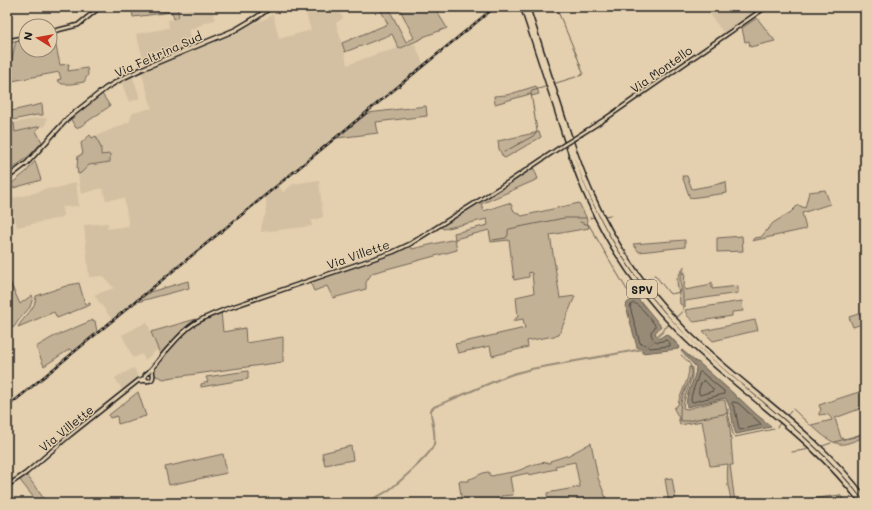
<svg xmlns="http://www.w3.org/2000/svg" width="872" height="510" viewBox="0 0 872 510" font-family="Mali,sans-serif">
  <rect width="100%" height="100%" fill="#e4cfae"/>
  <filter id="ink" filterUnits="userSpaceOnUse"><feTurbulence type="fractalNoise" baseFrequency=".025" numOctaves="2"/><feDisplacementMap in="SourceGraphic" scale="8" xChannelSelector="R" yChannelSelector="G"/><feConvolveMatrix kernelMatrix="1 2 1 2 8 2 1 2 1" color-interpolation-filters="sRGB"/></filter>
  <g filter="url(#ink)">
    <path fill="#d3c0a2" d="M196,7H212L215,20L203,23V24L189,30L193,45L145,64L136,34L169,28L168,20L174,19L180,16V11Z
      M316,7H336L343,18L336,23L344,50L347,65L377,54L415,44L423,64L492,7H497L279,186L283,192L293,184L319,180L323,217L311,221L312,226L261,232L262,224L266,212V197L137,302L114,322L94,295L114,288L103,276L89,277L84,225L108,223L107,229L129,226L124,198L106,200L102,188L81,194L78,174L81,173L89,165L101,155V148L96,136L129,122L133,113L152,108L141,71L218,39L249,25L265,19L273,14L279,39L311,30L306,14Z
      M708,7H766L725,35L712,17Z
      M132,75L140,98L129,102L121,81Z
      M37,118H47L45,127L41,126L15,132L14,123Z
      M76,182L79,206L62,207L63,216L60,218L17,227L10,198L19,197L38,192L44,189L57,188Z
      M110,321L111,323L7,409V406Z
      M147,322L158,349L145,360L142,354L133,358L122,335Z
      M134,368L139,378L123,391L115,378L118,376Z
      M778,499L788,503H757Z"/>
    <path fill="#c3b196" stroke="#706659" d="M142,7H177L179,16L174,19L172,12L133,17L132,10H134V8Z
      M379,7H388L406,42L414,38L399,7H434L447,28L423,37V38L399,49L392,34L345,52L342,43L388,24Z
      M757,18L775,41L750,47L749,41L745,42L742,28Z
      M53,32L60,65L69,64L68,71L87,68L88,74L84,82L71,84H62L57,80L61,79L59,72L7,82L16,40L26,38V50H50V33Z
      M536,86L539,94L531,96L530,94L495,104L494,96L507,95Z
      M102,94L110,106L81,126L76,128L70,118Z
      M42,104L43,115H37L7,121V112Z
      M426,106L427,116L376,122L378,133L337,138L368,113Z
      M14,123L15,132L41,126L36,131L42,142L29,156L7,173V124Z
      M539,132L541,137L505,158L503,157L499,149L498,141Z
      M90,135L92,138L96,136L101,148V155L110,154V162L89,165L81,173L78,174L77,168L78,156L83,154L81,143Z
      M35,161L41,180L10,189L11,184L26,172Z
      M533,166L538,179L481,204L484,211L508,203L511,204L514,211L522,216L579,203L586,217L589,228L550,235L560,298L575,296L559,335L527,341L528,347L492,356L490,346L458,353L455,344L525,328L523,319L512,321L518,317L516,297L534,293L532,273L529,272V277L514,280L509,240L491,242L489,230L455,239L457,250L372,273L366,282V289L333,298L327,286L314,291L310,282L394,253L411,245L412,249L455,239L454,233L488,225L487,219L443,229L441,226Z
      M682,176H687L692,189L714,185L726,182L727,193L690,198Z
      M825,190L830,204L802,213L806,229L752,241L754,238L761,237L773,223L791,212L798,205L805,208L809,192Z
      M742,236L743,251L717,252V238Z
      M685,240V247L639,252L633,244Z
      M684,270L682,274L684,273L685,272L684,288L685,290L707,286L712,282V289L738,286V293L685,301V307L680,304C680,296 677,288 677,280C677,277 680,274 681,271Z
      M7,278H8L20,304L32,295L33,298L30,307L18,321L14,327L7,330Z
      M188,281L189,288L137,302L150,292Z
      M79,283L85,304L90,303V305L57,318L54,312L18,327C24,316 36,309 36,296L69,285Z
      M742,301L743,311L732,312V316L694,322C690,319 686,315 685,310Z
      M221,312L223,332L245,328L246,343L283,337V362L167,378L164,379L154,375C154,372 153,372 154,369C158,358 187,329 198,323C205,318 213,315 221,312Z
      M865,312V323L853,327L849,317Z
      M196,319L182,330L160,354L151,332Z
      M93,320L95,321L97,332L73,352L70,349L44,366L36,347L53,337Z
      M755,320L758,330L713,341L703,331Z
      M689,367H692V377L685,397L683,408L687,409L721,400H724L725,401L730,429L733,465H730L735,503H731C731,498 730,495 729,490C727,485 727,470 728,464L710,466L702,421L680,425L678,416L674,409V408L678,405C680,392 689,382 689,367Z
      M248,371V379L201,387V384L208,382L206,377Z
      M865,390V407L835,418L841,438C849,440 858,436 865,433V437C858,439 851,443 844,444C833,446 819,432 811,425L832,420C829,413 825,414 819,415V413L821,410L819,405Z
      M138,392L146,416L118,424L117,416L110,418L109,415Z
      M591,443L598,478L606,498L588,503H548L547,493L580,487L575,462L555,466L556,469L529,475L528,473L510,477L513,495L501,496V499L472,503H462L459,481H469V479C476,478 481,472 489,472V475L492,476C499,474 506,473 514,472C525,469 538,460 550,463V461L569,455Z
      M351,446L353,460L325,465L322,453Z
      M223,454L227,473L169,485L165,467Z
      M26,474L47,503H38L19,479Z
      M672,478L676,503H669L665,479Z
      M840,495L845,502L797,503V501Z"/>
    <path fill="#978a76" stroke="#665e52" d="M635,297L638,298L641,303H642L661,326L655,333L658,338H660L666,334L680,347L678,349L642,353V351L653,342L652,340L643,348H638L637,347L626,306L627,303Z
      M682,350L696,362H698L734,394L737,398H739L757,415L771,426V427L736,434C731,422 733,409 725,398L687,407C684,393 696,381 696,367L681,351Z"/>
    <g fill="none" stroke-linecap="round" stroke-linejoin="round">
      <path stroke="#4d4840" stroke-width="1" d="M634,303C642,307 649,317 655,325V327L651,332C651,337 654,341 658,342L666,340L670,343V346L650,348L646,345L640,343L630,307L631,305Z
        M701,372L724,391V394L693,402L691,401C691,392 697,382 699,373Z
        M703,381H705L713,389V391L700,395L699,394C698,390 700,384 703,381Z
        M733,402L738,403L760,423L761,425L740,430L739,429L735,409L732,404Z"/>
      <path stroke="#665e52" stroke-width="1" d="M553,84L582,75L583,73L577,56L556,7
        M504,152L535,135L537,131L531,93L532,91L548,86
        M604,216L611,215
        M590,218L595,217
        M580,222L589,225L627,290
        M493,240L506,238L508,235V230L509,229L564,218H586
        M654,275H655L669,293L671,294L680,292L682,288
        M646,281L651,277
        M634,290L638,287
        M630,293L633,298
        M668,334L680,347
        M658,336L663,332
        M681,355C684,358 690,362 691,367C693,377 686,386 683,395C680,403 680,411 680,420L682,421H687L728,413L733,434L735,437L774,429
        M728,409V412
        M793,409L810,425
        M786,417L791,411
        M777,427L781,422
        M835,442L865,433
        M820,447L831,443
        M792,452L811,449"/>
      <path stroke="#978a76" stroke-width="2" d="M683,309V295L680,279L684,267
        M674,320L682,312
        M665,328L671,323
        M364,503C373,499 382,495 389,490C398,483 432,454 434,444C436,434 432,422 431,413V410L434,407L502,378L513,374L531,369L643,349L664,330"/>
      <defs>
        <path id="tertiary" d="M50,32L78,25L100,7
          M7,41L26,37
          M575,138L605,119L766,7
          M140,381C145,380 153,383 153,376C153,373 152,371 153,369
          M147,381L145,378V375C153,369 159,359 166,351C175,341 184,330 195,323C205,317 216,313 226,309L393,252L410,244L510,181L565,144
          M7,486L26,473L70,435L139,380L145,378"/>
        <path id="primary" d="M7,178L27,163L68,118L106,88L123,78L144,68L235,30L257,17L271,7"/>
        <path id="motorway" d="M523,7C534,40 545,74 556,107C566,139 575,170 589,200C611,249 642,294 680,332C739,392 811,434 862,503
          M527,7C539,43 550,79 562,115C571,142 580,170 592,196C615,247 648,294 688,334C745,390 817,433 865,499"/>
      </defs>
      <use href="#tertiary" stroke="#1c1c1c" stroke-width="5.5"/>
      <use href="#primary" stroke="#1c1c1c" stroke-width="6"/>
      <use href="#motorway" stroke="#1c1c1c" stroke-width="7"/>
      <use href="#tertiary" stroke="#e4cfae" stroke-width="2.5"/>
      <use href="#primary" stroke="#e4cfae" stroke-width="3"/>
      <use href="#motorway" stroke="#e4cfae" stroke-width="4"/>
      <defs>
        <path id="rail" d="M7,407L495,7"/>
      </defs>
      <use href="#rail" stroke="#1c1c1c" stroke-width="2.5"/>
      <use href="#rail" stroke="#e4cfae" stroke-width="1" stroke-dasharray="3" stroke-linecap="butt"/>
      <defs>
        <path id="tertiary-bridge" d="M565,144L575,138"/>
      </defs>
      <use href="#tertiary-bridge" stroke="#1c1c1c" stroke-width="5.5" stroke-linecap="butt"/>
      <use href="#tertiary-bridge" stroke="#e4cfae" stroke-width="2.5"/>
    </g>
  </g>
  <g text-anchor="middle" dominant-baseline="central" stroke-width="3" stroke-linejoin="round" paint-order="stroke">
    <rect fill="#e4cfae" stroke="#585248" stroke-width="1" x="627" y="280" width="30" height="18" rx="3"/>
    <g font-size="11" font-weight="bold" fill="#1c1c1c">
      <text x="642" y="289">SPV</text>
    </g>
    <g font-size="12" fill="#1c1c1c" stroke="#e4cfae">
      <text transform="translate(158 54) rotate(-24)">Via Feltrina Sud</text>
      <text transform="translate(661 69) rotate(-35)">Via Montello</text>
      <text transform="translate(358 254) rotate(-19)">Via Villette</text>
      <text transform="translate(66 428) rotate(-39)">Via Villette</text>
    </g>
  </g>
  <rect width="872" height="510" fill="none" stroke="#e4cfae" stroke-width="24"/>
  <rect x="12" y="12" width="848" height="486" fill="none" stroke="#1c1c1c" stroke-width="1.5" filter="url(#ink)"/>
  <g transform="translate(38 38) rotate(281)"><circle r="19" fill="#e4cfae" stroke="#948774"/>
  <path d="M0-3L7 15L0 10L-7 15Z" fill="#c8321e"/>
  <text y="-6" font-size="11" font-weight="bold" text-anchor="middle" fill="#1c1c1c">N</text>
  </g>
</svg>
